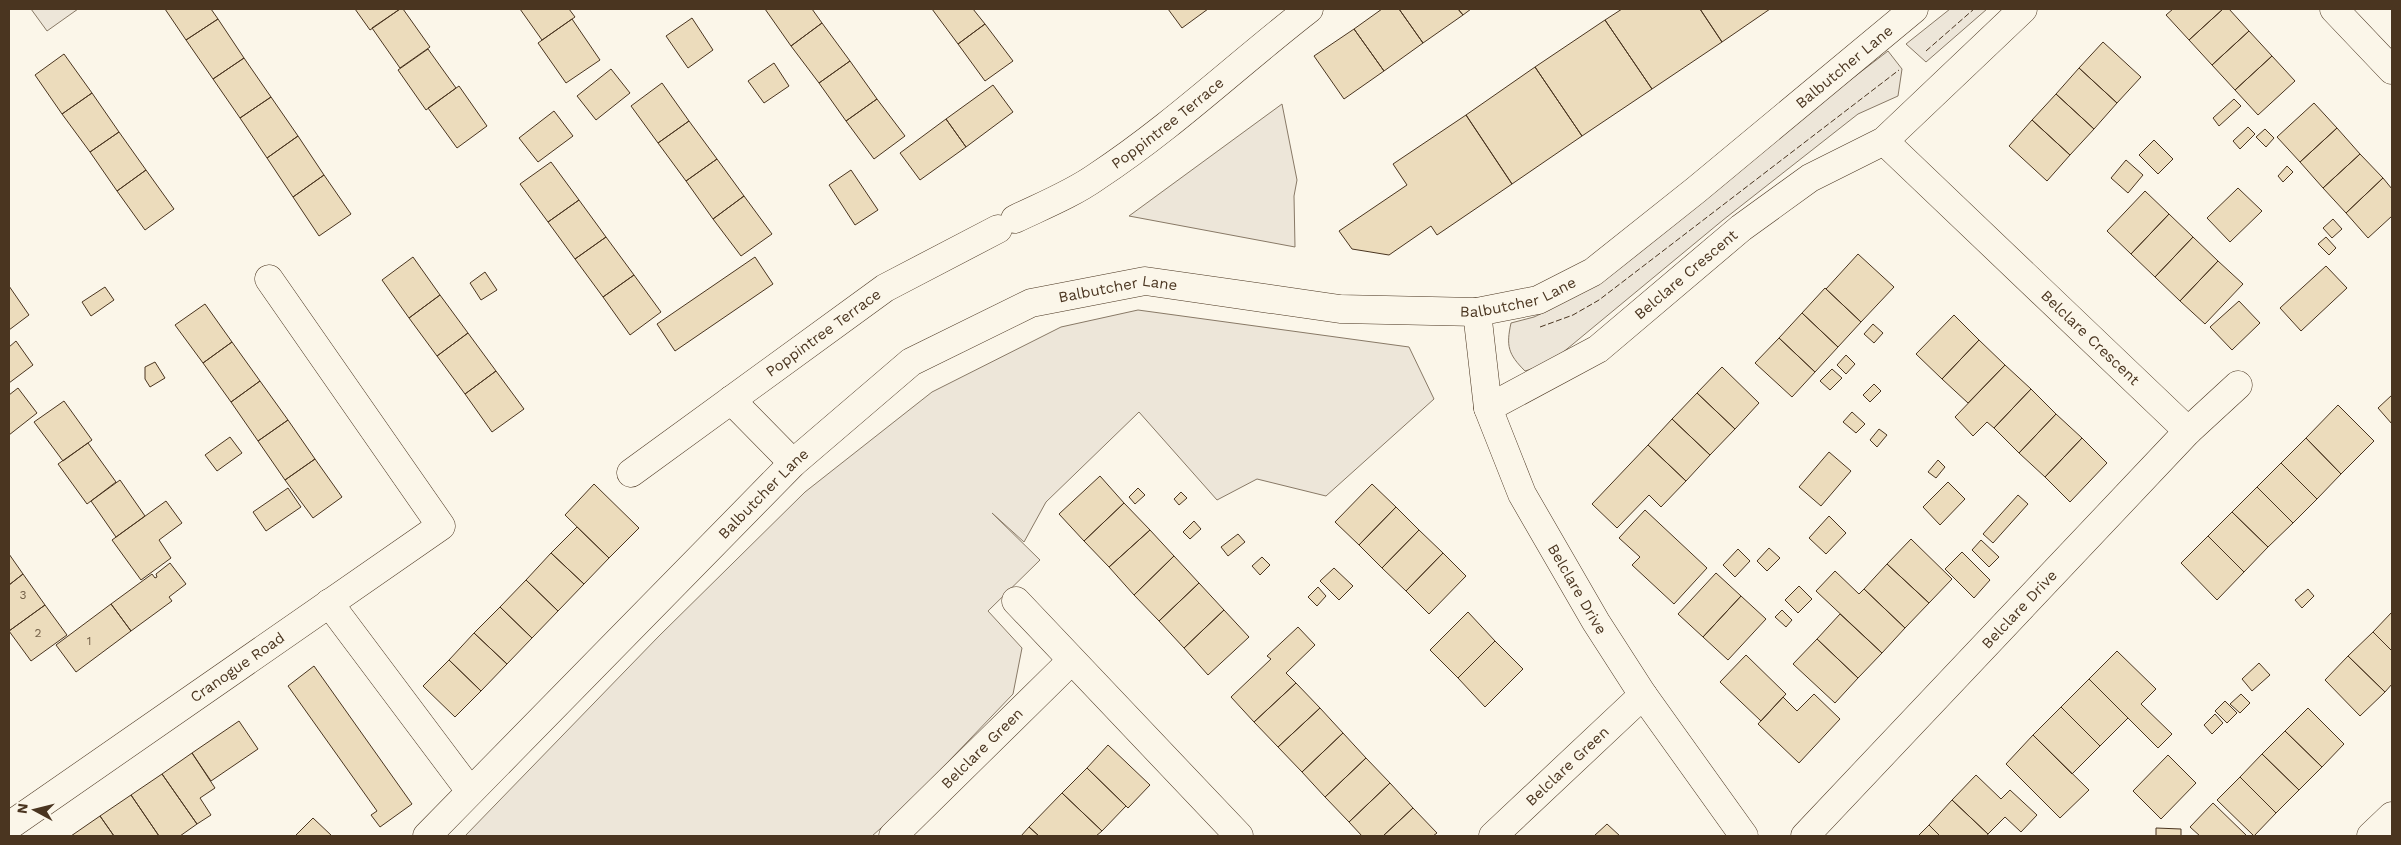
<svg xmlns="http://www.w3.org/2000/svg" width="2401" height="845" viewBox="0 0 2401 845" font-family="'Work Sans',sans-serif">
  <rect width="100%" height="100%" fill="#fbf6e9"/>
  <path fill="#ede6d9" stroke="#887966" d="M31,9H78L47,31Z
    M1950,9H1987L1926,62L1906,44Z
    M1888,51L1902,69L1898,96L1858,114L1723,220L1550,363L1525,371C1508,354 1506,346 1511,323L1534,317L1551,309Z
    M1282,104L1297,180L1294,196L1295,247L1129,216Z
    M1138,310L1409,347L1434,399L1326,496L1257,479L1217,500L1139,412L1046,502L1024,542L992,513L1040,560L988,611L1022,648L1013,694L906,806L872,836H465L659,636L805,492L932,392L1061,327Z"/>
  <path fill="#ecdcbc" stroke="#4a3520" d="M165,9H211L218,19L186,40Z
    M355,9H400L370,30Z
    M400,9H403L430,47L400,68L372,28Z
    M520,9H569L575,17L542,40Z
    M765,9H812L822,23L791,46Z
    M932,9H973L985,24L958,44Z
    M1168,9H1208L1182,28Z
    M1382,9H1399L1423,43L1384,71L1354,29Z
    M1399,9H1458L1463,15L1423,43Z
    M1458,9H1471L1463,15Z
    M1622,9H1700L1722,42L1652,89L1605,20Z
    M1700,9H1770L1722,42Z
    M2173,9H2223L2189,40L2166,15Z
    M2223,9H2229L2249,31L2212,65L2189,40Z
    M692,18L713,50L688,68L666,36Z
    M218,19L244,58L213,79L186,40Z
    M572,19L600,60L566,83L538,43Z
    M1605,20L1652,89L1582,136L1535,67Z
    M822,23L850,61L819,83L791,46Z
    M985,24L1013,61L985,81L958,44Z
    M1354,29L1384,71L1344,99L1314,56Z
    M2249,31L2272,56L2235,90L2212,65Z
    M2103,42L2141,77L2117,103L2079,68Z
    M428,49L456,88L426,110L398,70Z
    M64,54L92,93L62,114L35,75Z
    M2272,56L2295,81L2258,115L2235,90Z
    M244,58L271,97L240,118L213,79Z
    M850,61L877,99L846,121L819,83Z
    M774,63L789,86L764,103L748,81Z
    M1535,67L1582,136L1512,184L1466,115Z
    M2079,68L2117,103L2094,129L2056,94Z
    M611,69L630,93L596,120L577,96Z
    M662,83L689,121L658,143L631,106Z
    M993,85L1013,112L966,147L946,119Z
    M459,86L487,126L457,148L428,108Z
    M92,93L119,132L90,152L62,114Z
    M2056,94L2094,129L2070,155L2032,120Z
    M271,97L298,136L267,158L240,118Z
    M877,99L905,136L874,159L846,121Z
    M2234,99L2241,106L2219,126L2213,118Z
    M2314,103L2337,128L2300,162L2277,137Z
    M554,111L573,136L538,162L519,138Z
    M1466,115L1512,184L1437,235L1431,226L1389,255L1352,249L1339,231L1407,185L1393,164Z
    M946,119L966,147L920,180L900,153Z
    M2032,120L2070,155L2047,181L2009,146Z
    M689,121L717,159L686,181L658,143Z
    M2248,127L2255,134L2240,149L2233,141Z
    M2337,128L2360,154L2323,188L2300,162Z
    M2265,129L2274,138L2266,147L2256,137Z
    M119,132L146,170L117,191L90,152Z
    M298,136L324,175L293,197L267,158Z
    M2154,140L2173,159L2158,174L2139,155Z
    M2360,154L2383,178L2346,213L2323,188Z
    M717,159L744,196L713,219L686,181Z
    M2126,160L2143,175L2128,193L2111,178Z
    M551,162L579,200L548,222L520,184Z
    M2287,166L2293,172L2283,182L2278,176Z
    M146,170L174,209L145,230L117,191Z
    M851,170L878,210L855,225L829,185Z
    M324,175L351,214L319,236L293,197Z
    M2383,178L2392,189V216L2368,238L2346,213Z
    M2238,188L2262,211L2230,242L2207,218Z
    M2145,191L2169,214L2131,254L2107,231Z
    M744,196L772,234L741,256L713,219Z
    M579,200L606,237L575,259L548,222Z
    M2169,214L2193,237L2155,277L2131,254Z
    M2333,219L2342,229L2332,238L2323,228Z
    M606,237L634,275L603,297L575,259Z
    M2193,237L2218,261L2180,301L2155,277Z
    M2326,237L2336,248L2329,255L2318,244Z
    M1858,254L1894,287L1861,322L1826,289Z
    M413,257L440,295L409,318L382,280Z
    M755,257L773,284L675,351L657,324Z
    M2218,261L2243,284L2205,324L2180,301Z
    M2326,266L2347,288L2301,331L2280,308Z
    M485,272L497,290L481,300L470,283Z
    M634,275L661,312L630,335L603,297Z
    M9,286L29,315L9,330Z
    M105,287L114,300L91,316L82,302Z
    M1825,288L1861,322L1838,347L1802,313Z
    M440,295L468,333L437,356L409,318Z
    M2239,301L2260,323L2232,350L2210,327Z
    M205,304L232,342L203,363L175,325Z
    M1802,313L1838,347L1815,372L1779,338Z
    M1954,315L1979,340L1942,379L1916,354Z
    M1873,324L1883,333L1874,343L1864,334Z
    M468,333L496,371L465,394L437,356Z
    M1779,338L1815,372L1792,397L1755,363Z
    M1979,340L2005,365L1968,403L1942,379Z
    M16,341L33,365L9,383V347Z
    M232,342L260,381L231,402L203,363Z
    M1846,355L1855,364L1846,374L1837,365Z
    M155,362L165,378L150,387L145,379V367Z
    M2005,365L2031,389L1994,428L1987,422L1973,436L1955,417Z
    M1722,367L1759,403L1735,429L1697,393Z
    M1832,369L1842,378L1830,390L1820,381Z
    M496,371L524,409L492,432L465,394Z
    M260,381L288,420L258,441L231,402Z
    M1874,384L1881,391L1870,402L1863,395Z
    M18,388L37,413L9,435V395Z
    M2031,389L2056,414L2019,453L1994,428Z
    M1697,393L1735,429L1710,455L1672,419Z
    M2392,395V424L2378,408Z
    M64,401L92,440L63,461L34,422Z
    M2338,405L2374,441L2341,474L2306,438Z
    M1852,412L1865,424L1856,433L1843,422Z
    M2056,414L2082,438L2045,477L2019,453Z
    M1672,419L1710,455L1686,481L1648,445Z
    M288,420L315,459L285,480L258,441Z
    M1879,429L1887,435L1877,447L1870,440Z
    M230,437L242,453L217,471L205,455Z
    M2082,438L2107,463L2070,502L2045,477Z
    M2306,438L2341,474L2317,499L2281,463Z
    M88,443L116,482L87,504L58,464Z
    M1648,445L1686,481L1661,507L1649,495L1617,528L1592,504Z
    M1829,452L1851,471L1821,506L1799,487Z
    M315,459L342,497L313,518L285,480Z
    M1938,460L1945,467L1936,478L1928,472Z
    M2281,463L2317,499L2293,523L2257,487Z
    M1100,476L1124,503L1084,541L1059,514Z
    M120,480L145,516L116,537L91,501Z
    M1948,482L1965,499L1940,525L1923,507Z
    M594,484L639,528L609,558L565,515Z
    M1372,484L1396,507L1359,545L1335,522Z
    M2257,487L2293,523L2268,547L2232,512Z
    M288,488L301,507L266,531L253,512Z
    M1138,488L1145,495L1135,504L1129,497Z
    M1181,492L1187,498L1179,505L1174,499Z
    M2018,495L2028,504L1993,543L1983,534Z
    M166,501L182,523L159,540L171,558L141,580L112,540Z
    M1124,503L1150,530L1109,567L1084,541Z
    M1396,507L1419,530L1382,568L1359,545Z
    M1645,510L1707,568L1674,604L1632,565L1640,557L1619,538Z
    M2232,512L2268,547L2244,572L2208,536Z
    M1829,516L1846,533L1826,554L1809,538Z
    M1194,521L1201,529L1190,539L1183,532Z
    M577,527L609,558L584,584L551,553Z
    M1150,530L1174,556L1134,595L1109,567Z
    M1419,530L1443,553L1406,591L1382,568Z
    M1238,534L1245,542L1228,556L1221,547Z
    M2208,536L2244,572L2217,600L2181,563Z
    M1911,539L1952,579L1929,603L1887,564Z
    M1981,540L1999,557L1989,567L1972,550Z
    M1769,548L1780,558L1767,571L1757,561Z
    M1738,549L1750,561L1735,577L1723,565Z
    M1962,552L1990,580L1974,598L1945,569Z
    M551,553L584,584L558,611L526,580Z
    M1443,553L1466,576L1429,614L1406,591Z
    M9,554L23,574L9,585Z
    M1174,556L1199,583L1159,621L1134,595Z
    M1262,557L1270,565L1260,575L1252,566Z
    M170,563L186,584L169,597L172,601L131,631L111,604L152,574L155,578L157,577L156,574Z
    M1887,564L1929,603L1905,628L1864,589Z
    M1334,568L1353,586L1339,600L1320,581Z
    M1835,571L1859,594L1864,589L1905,628L1882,653L1816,591Z
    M1716,573L1741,596L1703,637L1678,614Z
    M23,574L45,605L9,631V585Z
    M526,580L558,611L532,638L500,607Z
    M1199,583L1224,610L1184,648L1159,621Z
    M1799,586L1812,599L1798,613L1785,600Z
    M1318,587L1326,596L1317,606L1308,597Z
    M2308,589L2314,596L2302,608L2295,600Z
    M1741,596L1766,619L1728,660L1703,637Z
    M111,604L131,631L76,672L56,645Z
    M45,605L67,635L31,661L9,631Z
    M500,607L532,638L507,664L474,633Z
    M1224,610L1249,637L1208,675L1184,648Z
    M1782,610L1792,620L1786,627L1775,617Z
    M1468,612L1495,641L1458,678L1430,650Z
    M2392,612V651L2373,632Z
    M1840,614L1882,653L1858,678L1817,639Z
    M1298,627L1315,645L1286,673L1296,683L1254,722L1231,697L1271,659L1267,656Z
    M2373,632L2392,651V684L2385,692L2348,656Z
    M474,633L507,664L481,691L449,660Z
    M1817,639L1858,678L1835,703L1793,664Z
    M1495,641L1523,669L1485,707L1458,678Z
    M2117,651L2156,689L2141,704L2172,734L2158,748L2089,679Z
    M1746,655L1786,694L1761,721L1720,682Z
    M2348,656L2385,692L2360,716L2325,680Z
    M449,660L481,691L455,717L423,686Z
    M2259,663L2270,675L2252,691L2242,679Z
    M314,666L412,804L380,827L371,815L377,811L288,686Z
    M2089,679L2128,718L2100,746L2061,707Z
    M1296,683L1320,708L1278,747L1254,722Z
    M1814,694L1840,719L1799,763L1758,724L1783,697L1797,711Z
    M2241,694L2250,703L2240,713L2230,704Z
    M2225,701L2237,713L2227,723L2215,711Z
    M2061,707L2100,746L2072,774L2033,735Z
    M1320,708L1343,733L1302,772L1278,747Z
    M2308,708L2344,744L2322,767L2285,731Z
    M2215,714L2223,723L2212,734L2204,725Z
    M239,721L258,749L211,781L192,753Z
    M2285,731L2322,767L2299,790L2262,754Z
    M1343,733L1366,758L1325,797L1302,772Z
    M2033,735L2089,790L2060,818L2006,764Z
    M1108,745L1150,785L1128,808L1087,768Z
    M192,753L215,788L200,798L211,815L197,824L162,774Z
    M2262,754L2299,790L2276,813L2240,777Z
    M2168,755L2196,783L2161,819L2133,791Z
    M1366,758L1390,783L1349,822L1325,797Z
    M1087,768L1126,806L1102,831L1062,793Z
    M162,774L197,824L180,836H159L131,795Z
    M1976,775L2001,799L2010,790L2037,815L2021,832L2005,817L1988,834L1952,800Z
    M2240,777L2276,813L2254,836L2217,800Z
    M1390,783L1413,808L1383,836H1362L1349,822Z
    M1062,793L1102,831L1096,836H1039L1029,827Z
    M131,795L159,836H114L100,816Z
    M1952,800L1988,834L1987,836H1940L1929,825Z
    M2213,803L2247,836H2200L2190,827Z
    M1413,808L1437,833L1433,836H1383Z
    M100,816L114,836H71Z
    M313,818L332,836H295Z
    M1607,824L1620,836H1594Z
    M1929,825L1940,836H1918Z
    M1029,827L1039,836H1021Z
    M2156,828L2181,829V836H2156Z"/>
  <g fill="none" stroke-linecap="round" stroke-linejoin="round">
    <defs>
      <g id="street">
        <path d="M2334,9L2392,70"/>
        <path id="s1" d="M1884,141L2188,431"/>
        <path id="s2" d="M1015,219C1042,206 1072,194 1096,177C1172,127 1238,64 1309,9"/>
        <path id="s3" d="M1477,312L1488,408L1522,494L1596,622L1643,695L1744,836"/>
        <path d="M731,400L793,463"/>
        <path id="s4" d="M1488,408L1598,349L1741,228L1810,178L1884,141L2023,9"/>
        <path id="s5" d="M631,473L885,288L998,229"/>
        <path d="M1016,601L1239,836"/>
        <path d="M329,603L470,791"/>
        <path id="s6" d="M9,826L441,526L269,279"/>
        <path id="s7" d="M893,836L1071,661"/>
        <path id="s8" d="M1493,836L1643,695"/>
        <path id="s9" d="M1805,836L2188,431L2238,385"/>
        <path d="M2371,836L2392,816"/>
      </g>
      <g id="secondary">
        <path id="s10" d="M427,836L793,463L911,362L1031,303L1145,281L1340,309L1477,312L1538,300L1593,272L1696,190L1914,9"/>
      </g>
    </defs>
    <use href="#street" stroke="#4a3520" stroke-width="29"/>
    <use href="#secondary" stroke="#4a3520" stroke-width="29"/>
    <use href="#street" stroke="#fbf6e9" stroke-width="28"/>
    <use href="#secondary" stroke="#fbf6e9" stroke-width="28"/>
    <path stroke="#4a3520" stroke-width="1" stroke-dasharray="6 2.5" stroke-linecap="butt" d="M1926,51L1974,9
      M1540,327L1573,315L1599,300L1899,70"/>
  </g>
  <g text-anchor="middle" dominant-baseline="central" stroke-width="4" stroke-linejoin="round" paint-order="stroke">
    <g font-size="12" fill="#725f47">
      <text x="23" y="595">3</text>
      <text x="38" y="633">2</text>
      <text x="89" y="641">1</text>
    </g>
    <g font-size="15" fill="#4a3520" stroke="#fbf6e9">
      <text stroke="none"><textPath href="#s10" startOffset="1710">Balbutcher Lane</textPath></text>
      <text stroke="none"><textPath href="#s2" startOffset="181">Poppintree Terrace</textPath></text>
      <text stroke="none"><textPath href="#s4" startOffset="240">Belclare Crescent</textPath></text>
      <text stroke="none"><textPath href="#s10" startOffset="900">Balbutcher Lane</textPath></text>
      <text stroke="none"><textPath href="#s10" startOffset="1305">Balbutcher Lane</textPath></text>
      <text stroke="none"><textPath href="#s5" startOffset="238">Poppintree Terrace</textPath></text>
      <text stroke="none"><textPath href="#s1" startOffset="285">Belclare Crescent</textPath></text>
      <text stroke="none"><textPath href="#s10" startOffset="480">Balbutcher Lane</textPath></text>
      <text stroke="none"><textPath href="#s3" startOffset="299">Belclare Drive</textPath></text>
      <text stroke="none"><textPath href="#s9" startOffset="312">Belclare Drive</textPath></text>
      <text stroke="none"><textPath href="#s6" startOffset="278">Cranogue Road</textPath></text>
      <text stroke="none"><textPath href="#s7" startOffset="125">Belclare Green</textPath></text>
      <text stroke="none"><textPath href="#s8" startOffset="102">Belclare Green</textPath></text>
    </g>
  </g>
  <rect width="2401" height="845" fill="none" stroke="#4a3520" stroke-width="20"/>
  <g transform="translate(35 810) rotate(277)" stroke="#fbf6e9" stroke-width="4" paint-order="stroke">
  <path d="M0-4L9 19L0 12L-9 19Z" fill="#4a3520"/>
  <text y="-8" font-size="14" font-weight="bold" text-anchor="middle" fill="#4a3520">N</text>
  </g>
</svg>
